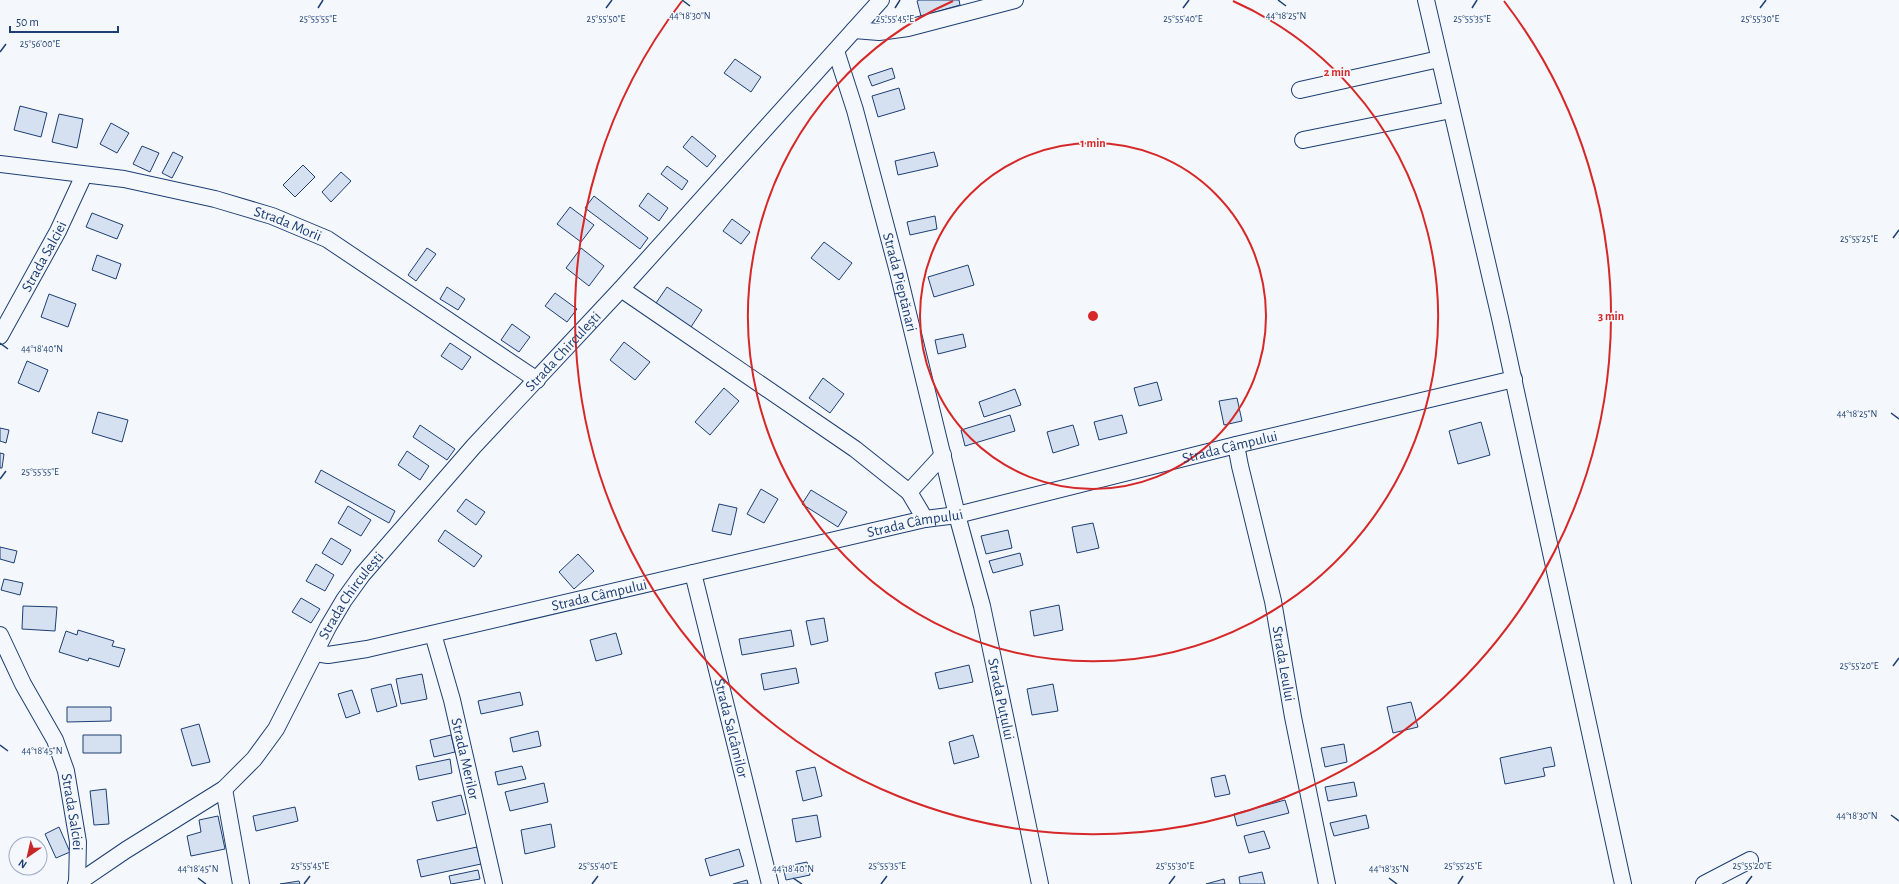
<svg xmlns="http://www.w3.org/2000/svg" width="1899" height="884" viewBox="0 0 1899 884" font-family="'Alegreya Sans',sans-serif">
  <rect width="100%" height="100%" fill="#f4f7fb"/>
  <path fill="#d5e0f0" stroke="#1d3f73" d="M919,0H959L960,5L921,16L917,1Z
    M735,59L761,77L751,92L724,73Z
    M892,68L895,78L872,86L868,76Z
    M899,88L905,109L878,117L872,96Z
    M20,106L47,113L41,137L14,130Z
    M59,114L83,119L77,148L52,142Z
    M111,123L129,133L117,153L100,144Z
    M692,136L716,156L707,167L683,147Z
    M142,146L159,153L150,172L133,164Z
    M173,152L183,157L172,178L162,173Z
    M934,152L938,166L898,175L895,161Z
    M303,165L315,177L295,197L283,185Z
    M667,166L688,181L682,190L661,174Z
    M341,172L351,181L331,202L322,192Z
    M648,193L668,208L659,221L639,206Z
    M594,196L648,238L640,249L585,208Z
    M570,207L594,225L581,242L557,224Z
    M92,213L123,225L117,239L86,227Z
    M935,216L937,229L910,235L907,222Z
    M732,219L750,232L741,244L723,231Z
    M824,242L852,263L839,280L811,258Z
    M427,248L436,254L416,281L408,275Z
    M581,248L604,266L589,286L566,268Z
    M97,255L121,264L116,279L92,270Z
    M968,265L974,285L934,297L928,277Z
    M447,287L465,299L458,310L440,299Z
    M667,287L702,310L691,327L656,303Z
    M555,293L577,309L567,322L545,306Z
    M49,294L76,304L68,327L41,317Z
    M512,324L530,337L519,352L501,340Z
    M963,334L966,347L938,354L935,340Z
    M624,342L650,362L635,380L610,360Z
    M450,343L471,357L462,370L441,356Z
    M27,361L48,370L39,392L18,383Z
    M823,378L844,394L830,413L809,398Z
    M1157,382L1162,400L1139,406L1134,388Z
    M724,388L739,401L710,435L695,422Z
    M1015,389L1021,405L984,417L979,402Z
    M1237,398L1242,421L1224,425L1219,401Z
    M98,412L128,420L122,442L92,433Z
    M1010,415L1015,431L965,446L961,430Z
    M1122,415L1127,433L1099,440L1094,422Z
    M1481,422L1490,455L1458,464L1449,431Z
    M420,425L455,449L447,460L413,437Z
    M1073,425L1079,445L1053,453L1047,432Z
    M0,428L9,430L6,443L0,441Z
    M407,451L429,466L420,480L398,465Z
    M0,453L4,454L2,468H0Z
    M321,470L395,511L389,523L315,482Z
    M761,489L778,499L764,523L747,514Z
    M811,490L847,512L838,527L802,504Z
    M466,499L485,512L476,525L457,511Z
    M719,504L737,508L731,535L712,531Z
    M348,506L371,520L361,536L338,523Z
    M1093,523L1099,548L1077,553L1072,527Z
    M445,530L482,556L474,567L438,541Z
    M1008,530L1012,548L986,554L981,536Z
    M331,538L351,550L342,565L322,553Z
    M0,547L17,551L14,563L0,559Z
    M1020,553L1023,565L993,573L989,561Z
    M578,554L594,571L574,589L559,572Z
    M316,564L334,575L325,591L306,581Z
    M4,579L23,583L20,595L1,590Z
    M301,598L320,609L311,623L292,612Z
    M1059,605L1063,630L1034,636L1030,611Z
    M23,606L57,607L55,631L22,629Z
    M824,618L828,641L811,645L806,621Z
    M78,630L114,641L112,646L125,649L119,667L89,658L88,661L59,652L66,631L77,635Z
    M791,630L794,646L742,655L739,639Z
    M616,633L622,654L596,661L590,640Z
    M969,665L973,682L939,689L935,673Z
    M796,668L799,683L764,690L761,674Z
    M422,674L427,699L401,704L396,679Z
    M391,684L397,706L377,712L371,689Z
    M1053,684L1058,711L1032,715L1027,689Z
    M352,690L360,713L346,718L338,694Z
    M520,692L523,705L481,714L478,701Z
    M1411,702L1418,727L1393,733L1387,707Z
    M67,707H111V721L67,722Z
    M199,724L210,762L192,766L181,729Z
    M538,731L541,746L513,752L510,738Z
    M83,735H121V753H83Z
    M451,735L455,752L434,757L430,740Z
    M973,735L979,757L954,764L949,742Z
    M1344,744L1347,762L1325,767L1321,748Z
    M1551,747L1555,766L1543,768L1545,776L1505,784L1500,758Z
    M450,759L452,773L419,780L416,766Z
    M522,766L526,779L498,785L495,772Z
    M815,767L822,796L803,801L796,771Z
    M1225,775L1230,794L1215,797L1211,778Z
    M1354,782L1357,796L1328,801L1325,787Z
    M544,783L548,802L510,811L505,792Z
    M106,789L109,824L94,825L90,791Z
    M461,795L466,814L437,821L432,802Z
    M1285,800L1289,813L1237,826L1234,814Z
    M295,807L298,821L256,831L253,816Z
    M817,815L821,837L796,842L792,819Z
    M1366,815L1369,828L1334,836L1330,823Z
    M218,816L225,849L191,856L187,836L201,832L199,820Z
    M551,824L555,847L525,854L521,830Z
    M59,827L70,852L56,858L45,834Z
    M1264,831L1270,848L1249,853L1244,836Z
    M477,847L481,864L421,877L417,860Z
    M739,849L744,866L710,876L705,859Z
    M807,862L810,875L786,880L783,867Z
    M478,870L480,879L451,884L449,876Z
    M1262,872L1265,884H1240L1239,877Z
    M1224,879L1225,884H1206Z
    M747,880L748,884H733Z
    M299,881L300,884H280Z"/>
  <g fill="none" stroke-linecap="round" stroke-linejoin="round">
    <defs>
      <g id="minor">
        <path d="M1426,0L1500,318L1623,884"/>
        <path d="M854,30L879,32L908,28L1015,0"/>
        <path id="s1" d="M836,51L855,110L898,272L957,515L982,606L1040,884"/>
        <path d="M1300,90L1439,59"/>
        <path d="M1303,140L1451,110"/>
        <path id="s2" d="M0,164L124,179L215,199L272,216L327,239L537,380"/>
        <path d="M621,289L855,449L909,492L925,519"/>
        <path id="s3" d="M0,336L58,231L84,175"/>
        <path id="s4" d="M1236,445L1240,466L1273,601L1293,717L1327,884"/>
        <path d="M909,492L943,455"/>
        <path id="s5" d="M693,573L770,884"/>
        <path id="s6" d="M433,634L452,700L494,884"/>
        <path id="s7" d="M0,635L23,684L55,740L66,771L78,842L77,884"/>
        <path id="s8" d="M315,653L328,655L367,649L925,519L957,515L1236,445L1514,379"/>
        <path d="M224,789L241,884"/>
        <path id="s9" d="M76,884L126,850L224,789L254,759L276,729L328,627L344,600L362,575L474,446L621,289L881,0"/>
        <path d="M1704,884L1750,860"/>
      </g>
    </defs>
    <use href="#minor" stroke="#1d3f73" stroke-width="18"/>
    <use href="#minor" stroke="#f4f7fb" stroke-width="16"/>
  </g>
  <path fill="none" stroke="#1d3f73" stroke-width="1.5" d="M682,0L690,6M1278,0L1286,6M318,8L323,0M606,8L612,0M895,8L900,0M1183,8L1189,0M1472,8L1477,0M1760,8L1766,0M0,52L6,44M1893,238L1899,230M0,343L8,349M1891,413L1899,419M0,479L6,471M1893,666L1899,658M0,745L8,751M1891,815L1899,821M198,878L206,884M793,878L802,884M1389,878L1397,884M304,884L310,876M592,884L598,876M881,884L887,876M1169,884L1175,876M1458,884L1463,876M1746,884L1752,876"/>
  <g fill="none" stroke="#d62828" stroke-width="2">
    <circle cx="1093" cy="316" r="173"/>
    <path d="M1233 1A345 345 0 1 1 953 1"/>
    <path d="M1504 1A518 518 0 1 1 682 1"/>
  </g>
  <g text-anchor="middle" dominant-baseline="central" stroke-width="3" stroke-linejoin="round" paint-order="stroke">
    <g font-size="15" fill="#1d3f73" stroke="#f4f7fb">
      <text stroke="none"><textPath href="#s2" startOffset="295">Strada Morii</textPath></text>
      <text stroke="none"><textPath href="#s3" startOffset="91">Strada Salciei</textPath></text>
      <text stroke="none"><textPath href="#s1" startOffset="240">Strada Pieptănari</textPath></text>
      <text stroke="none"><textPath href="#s9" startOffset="733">Strada Chirculești</textPath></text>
      <text stroke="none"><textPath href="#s8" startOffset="939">Strada Câmpului</textPath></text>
      <text stroke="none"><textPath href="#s8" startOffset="615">Strada Câmpului</textPath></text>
      <text stroke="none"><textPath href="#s8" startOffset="291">Strada Câmpului</textPath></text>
      <text stroke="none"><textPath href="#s9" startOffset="409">Strada Chirculești</textPath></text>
      <text stroke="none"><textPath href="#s4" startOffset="224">Strada Leului</textPath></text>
      <text stroke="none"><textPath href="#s1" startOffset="669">Strada Puțului</textPath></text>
      <text stroke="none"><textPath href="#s5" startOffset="160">Strada Salcâmilor</textPath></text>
      <text stroke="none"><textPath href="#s6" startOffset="129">Strada Merilor</textPath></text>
      <text stroke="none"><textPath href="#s7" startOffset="193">Strada Salciei</textPath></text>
    </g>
  </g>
  <g font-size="10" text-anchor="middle" fill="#1d3f73" stroke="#f4f7fb" stroke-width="3" stroke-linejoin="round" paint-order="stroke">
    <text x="690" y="19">44°18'30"N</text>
    <text x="1286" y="19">44°18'25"N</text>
    <text x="318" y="22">25°55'55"E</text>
    <text x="606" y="22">25°55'50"E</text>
    <text x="895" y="22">25°55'45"E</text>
    <text x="1183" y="22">25°55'40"E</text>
    <text x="1472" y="22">25°55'35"E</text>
    <text x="1760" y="22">25°55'30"E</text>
    <text x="40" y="47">25°56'00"E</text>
    <text x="1859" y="242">25°55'25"E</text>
    <text x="42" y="352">44°18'40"N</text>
    <text x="1857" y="417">44°18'25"N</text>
    <text x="40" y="475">25°55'55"E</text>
    <text x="1859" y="669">25°55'20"E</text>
    <text x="42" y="754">44°18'45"N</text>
    <text x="1857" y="819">44°18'30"N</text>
    <text x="310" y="869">25°55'45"E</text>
    <text x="598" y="869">25°55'40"E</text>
    <text x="887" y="869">25°55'35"E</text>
    <text x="1175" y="869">25°55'30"E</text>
    <text x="1463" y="869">25°55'25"E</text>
    <text x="1752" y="869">25°55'20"E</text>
    <text x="198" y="872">44°18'45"N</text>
    <text x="793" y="872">44°18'40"N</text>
    <text x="1389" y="872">44°18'35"N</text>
  </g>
  <circle cx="1093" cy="316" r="6" fill="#d62828" stroke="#f4f7fb" stroke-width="2"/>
  <g font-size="12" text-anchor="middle" font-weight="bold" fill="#d62828" stroke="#f4f7fb" stroke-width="3" stroke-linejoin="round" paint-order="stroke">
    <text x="1337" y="76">2 min</text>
    <text x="1093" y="147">1 min</text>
    <text x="1611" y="320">3 min</text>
  </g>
  <g transform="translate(28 856) rotate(214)"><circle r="19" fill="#f4f7fb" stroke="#9eadc5"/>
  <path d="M0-3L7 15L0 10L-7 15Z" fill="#c62828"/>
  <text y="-6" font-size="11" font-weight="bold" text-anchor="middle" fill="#1d3f73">N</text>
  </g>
  <path d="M10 26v6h108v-6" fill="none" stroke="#1d3f73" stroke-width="2"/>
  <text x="16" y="26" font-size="12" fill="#1d3f73" stroke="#f4f7fb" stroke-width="3" paint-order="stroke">50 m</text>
</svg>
